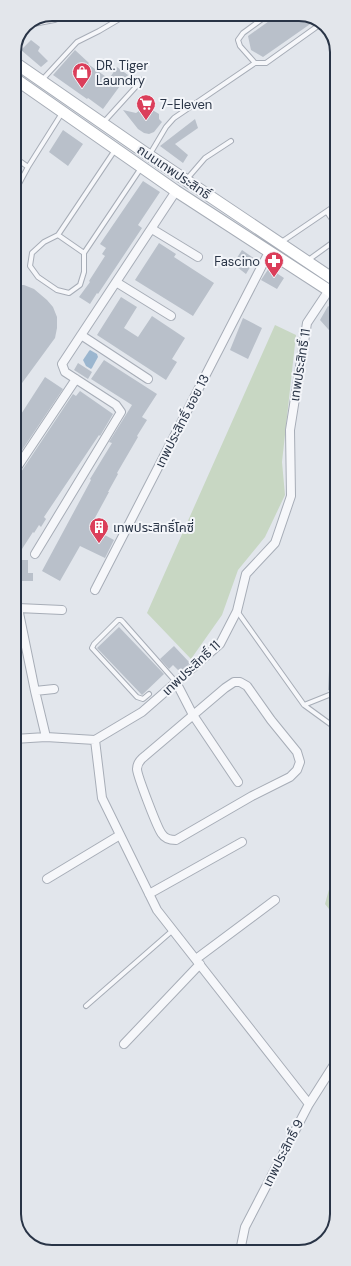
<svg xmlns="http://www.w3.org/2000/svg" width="351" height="1266" viewBox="0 0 351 1266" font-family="'DM Sans','Noto Sans Thai',sans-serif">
  <rect width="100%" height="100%" fill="#e2e6ec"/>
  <path fill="#c8d7c3" d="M275,325L296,335L282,462L285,495L265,537L238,570L222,615L191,659L147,613Z
    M337,860V919L325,904Z"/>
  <path fill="#9bb6cf" d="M90,350L97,354L98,357L92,368L91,369L86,366L83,360L89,351Z"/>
  <path fill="#b9c0ca" d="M279,14H304L316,20L263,57L251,50L248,36Z
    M31,40L40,47L38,51L48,61L41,67L21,50Z
    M75,50L89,63L88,64L109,79L117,67L128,75L103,109L88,98L87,99L53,75Z
    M146,106L159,114V119L162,122L154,132L149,134L144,133L138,129L123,110L136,113Z
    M195,119L198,128L175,144L188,155L183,163L160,146Z
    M63,130L83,144L68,166L49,152Z
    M143,181L160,192L138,225L142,228L98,294L97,293L90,304L79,297L90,282L89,281L105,256L102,254L106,248L100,244Z
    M159,243L176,254L174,257L214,283L193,316L135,280Z
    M242,250L255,259L246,274L233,264Z
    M269,268L284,278L277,289L261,280Z
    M14,285H24L34,289L47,300L53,307L57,317V328L55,338L14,394Z
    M121,297L137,307L124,328L138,337L152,316L185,338L172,359L177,362L166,380L97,335Z
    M328,306L336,311V338L320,320Z
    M243,318L262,328L248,359L230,350Z
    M104,360L157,394L142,417L147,420L137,436L138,437L117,473L118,474L108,492H109L90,527L114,540L105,558L80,546L60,581L42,571L91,480L90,479L112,443L109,442L132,405L91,379Z
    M78,363L92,372L88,379L74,370Z
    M45,377L63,389L14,462V425Z
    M80,391L113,414L100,436L99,435L44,517L46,519L41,527L39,525L34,533L33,532L22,549L14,544V477L19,475L73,394L76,396Z
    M19,560H28V573H33V581H14V563H19Z
    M119,627L164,674L142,695L97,648Z
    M174,646L190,663L180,672L173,665L169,669L160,659Z
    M329,671H337V691L328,690Z"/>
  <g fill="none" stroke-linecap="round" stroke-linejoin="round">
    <defs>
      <path id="service" d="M255,63L240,46L238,40L243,33L269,14
        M42,80L77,42L99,31L128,14
        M14,91L20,83
        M103,123L142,80
        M115,150L58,235L44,242L32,253L30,266L38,277L57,290L69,293L80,285L84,272V253L141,168
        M150,154L166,127L174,118L255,63H266L322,23
        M14,157L28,167
        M186,180L205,158L231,141
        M14,193L28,167L62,113
        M327,212L336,225
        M58,235L84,253
        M280,243L336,205
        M307,261L336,240
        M237,611L304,705L337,729
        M149,694L143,699L137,697L92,648L94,644L118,620H121L123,622L176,682
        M304,705L329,695H337
        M86,1006L173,930"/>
      <path id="minor" d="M33,22L54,18L64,14
        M152,229L198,257
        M116,282L171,316
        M81,335L148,379
        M14,472L76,379
        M35,554L121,412L116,405L65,372L62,364L176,191
        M95,590L269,252
        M176,682L193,715L238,782
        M234,682H240L247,686L271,720L297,752L300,762L297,770L290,777L252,796L176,840C170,840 165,839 162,834C158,830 137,775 137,769C137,763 141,759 145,756L225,688Z
        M35,691L54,689
        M46,737L35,691L18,608L62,610
        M14,739L46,737L95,740L142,712L220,644L237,611L246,574L275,543L291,496L290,430L307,323L329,290
        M95,740L102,798L157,910L309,1104
        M47,879L120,835
        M149,894L242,842
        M196,959L275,900
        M124,1044L200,964
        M240,1251L245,1227L309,1104L337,1060"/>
      <path id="secondary" d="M14,62L144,152L336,281
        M14,78L176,191L336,295"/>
    </defs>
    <use href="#service" stroke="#a7adb7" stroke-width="6"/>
    <use href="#minor" stroke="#a7adb7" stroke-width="10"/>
    <use href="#secondary" stroke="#a7adb7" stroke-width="13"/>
    <use href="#service" stroke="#f6f7fa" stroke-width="4"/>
    <use href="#minor" stroke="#f6f7fa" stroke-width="8"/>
    <use href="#secondary" stroke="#fff" stroke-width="11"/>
  </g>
  <defs>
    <symbol id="shop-pin" viewBox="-11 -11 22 30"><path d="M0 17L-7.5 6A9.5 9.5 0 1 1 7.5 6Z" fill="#db3e5a" stroke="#f3f5f9"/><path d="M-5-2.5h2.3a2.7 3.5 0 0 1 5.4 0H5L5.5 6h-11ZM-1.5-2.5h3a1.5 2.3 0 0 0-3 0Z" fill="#fff"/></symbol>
    <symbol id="supermarket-pin" viewBox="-11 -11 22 30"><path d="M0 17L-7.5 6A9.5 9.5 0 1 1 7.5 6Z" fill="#db3e5a" stroke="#f3f5f9"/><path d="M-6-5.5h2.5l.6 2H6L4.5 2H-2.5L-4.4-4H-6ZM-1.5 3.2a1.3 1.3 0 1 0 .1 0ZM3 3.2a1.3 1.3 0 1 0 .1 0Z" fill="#fff"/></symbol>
    <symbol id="pharmacy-pin" viewBox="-11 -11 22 30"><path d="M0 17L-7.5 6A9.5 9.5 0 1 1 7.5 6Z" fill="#db3e5a" stroke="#f3f5f9"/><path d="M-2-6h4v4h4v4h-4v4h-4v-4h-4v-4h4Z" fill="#fff"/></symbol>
    <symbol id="building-pin" viewBox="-11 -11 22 30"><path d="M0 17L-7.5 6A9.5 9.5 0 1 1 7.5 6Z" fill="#db3e5a" stroke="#f3f5f9"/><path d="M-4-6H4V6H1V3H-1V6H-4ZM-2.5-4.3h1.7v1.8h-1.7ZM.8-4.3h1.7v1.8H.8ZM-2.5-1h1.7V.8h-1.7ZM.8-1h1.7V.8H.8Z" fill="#fff"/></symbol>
  </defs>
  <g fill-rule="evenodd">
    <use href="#shop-pin" x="71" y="61" width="22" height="30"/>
    <use href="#supermarket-pin" x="135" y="93" width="22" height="30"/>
    <use href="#pharmacy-pin" x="263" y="250" width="22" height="30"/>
    <use href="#building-pin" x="88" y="516" width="22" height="30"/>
  </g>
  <g text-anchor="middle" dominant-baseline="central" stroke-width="4" stroke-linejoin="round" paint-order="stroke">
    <g font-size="13" fill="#293446" stroke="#f3f5f9" text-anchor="start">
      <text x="96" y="65">DR. Tiger<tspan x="96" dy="15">Laundry</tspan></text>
      <text x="160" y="104">7-Eleven</text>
      <text x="260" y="261" text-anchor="end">Fascino</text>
      <text x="113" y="527">เทพประสิทธิ์โคซี่</text>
    </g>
    <g font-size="13" fill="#293446" stroke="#f3f5f9">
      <text transform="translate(174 172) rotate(34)">ถนนเทพประสิทธิ์</text>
      <text transform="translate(300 365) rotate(-81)">เทพประสิทธิ์ 11</text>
      <text transform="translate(182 421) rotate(-63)">เทพประสิทธิ์ ซอย 13</text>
      <text transform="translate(191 668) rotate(-43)">เทพประสิทธิ์ 11</text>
      <text transform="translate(283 1153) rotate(-63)">เทพประสิทธิ์ 9</text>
    </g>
  </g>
  <path d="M0 0H351V1266H0ZM52 21H299A31 31 0 0 1 330 52V1214A31 31 0 0 1 299 1245H52A31 31 0 0 1 21 1214V52A31 31 0 0 1 52 21Z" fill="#e3e6eb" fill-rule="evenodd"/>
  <path fill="none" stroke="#293446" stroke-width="2" d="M52 21H299A31 31 0 0 1 330 52V1214A31 31 0 0 1 299 1245H52A31 31 0 0 1 21 1214V52A31 31 0 0 1 52 21Z"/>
</svg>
